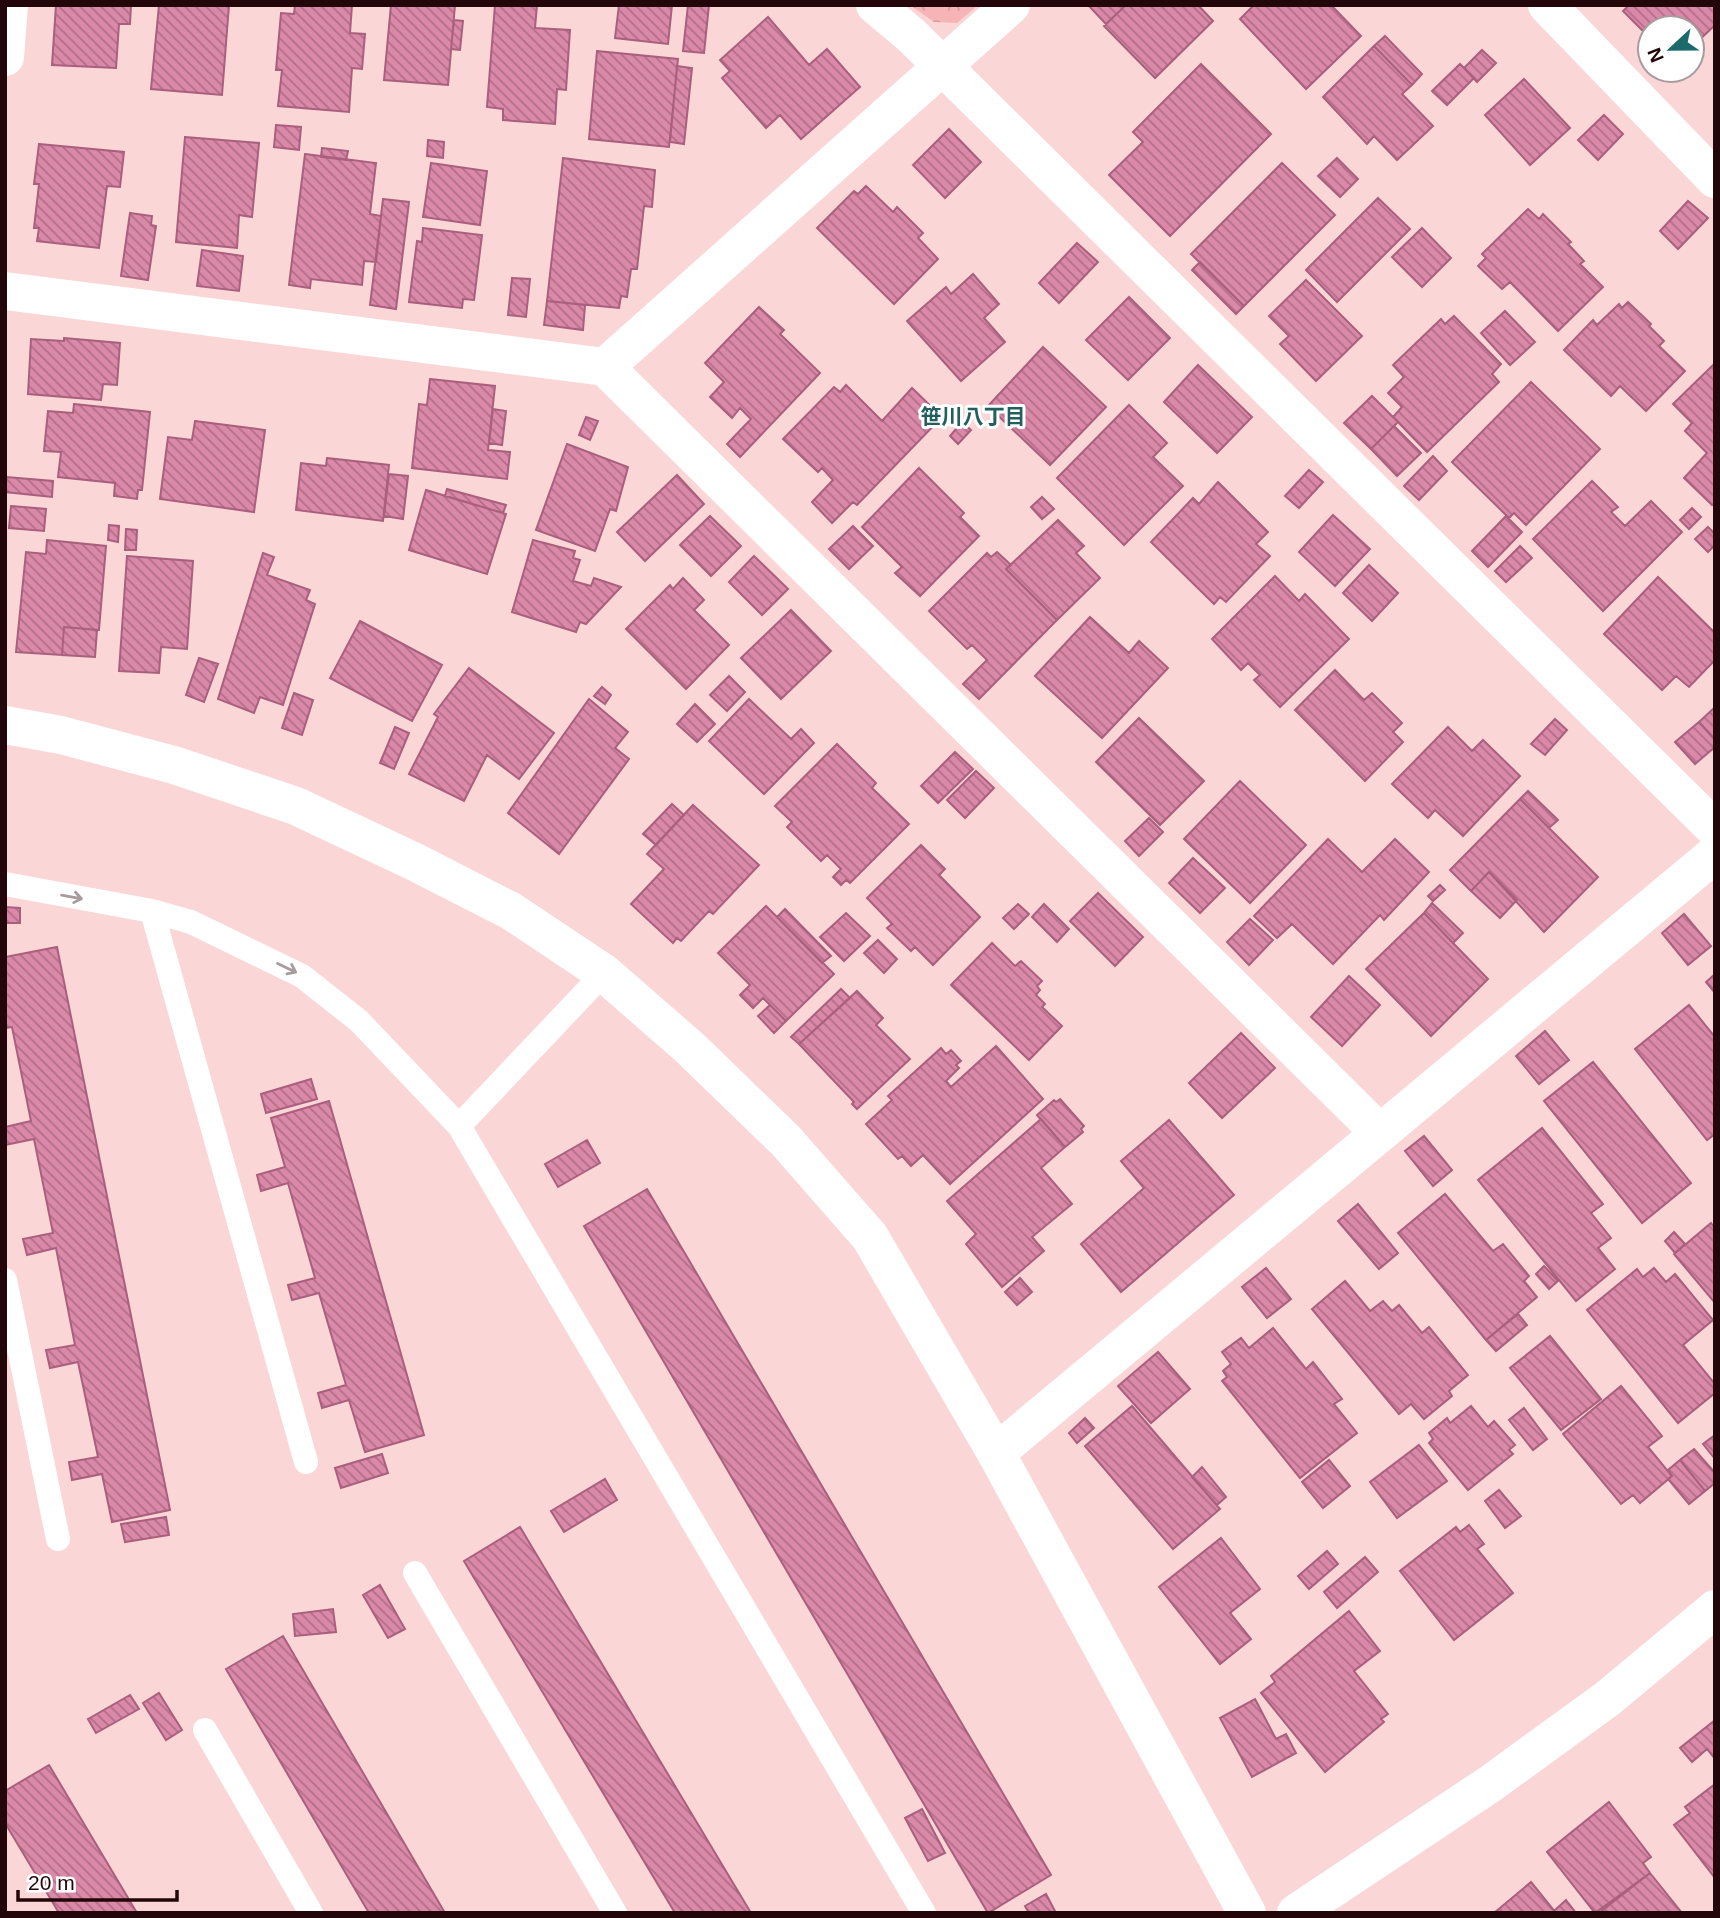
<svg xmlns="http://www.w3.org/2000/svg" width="1720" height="1918" viewBox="0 0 1720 1918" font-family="Helvetica,'Noto Sans JP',sans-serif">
  <defs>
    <pattern id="park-crowns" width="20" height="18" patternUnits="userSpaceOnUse" patternTransform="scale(1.75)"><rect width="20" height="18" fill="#f7b4b7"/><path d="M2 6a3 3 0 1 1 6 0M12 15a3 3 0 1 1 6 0" fill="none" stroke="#d3999c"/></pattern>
    <pattern id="building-back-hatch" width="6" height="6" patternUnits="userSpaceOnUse" patternTransform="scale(1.75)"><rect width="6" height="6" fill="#db89a8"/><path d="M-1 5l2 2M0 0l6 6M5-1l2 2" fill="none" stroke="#b16e87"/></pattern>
  </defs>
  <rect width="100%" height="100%" fill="#fad6d7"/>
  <path fill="url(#park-crowns)" d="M910,5H978L957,23L934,22Z"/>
  <path fill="url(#building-back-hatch)" stroke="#a95f7d" stroke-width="2" d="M56,5H131L130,24H119L116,68L52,65Z
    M159,5H229L222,95L151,89Z
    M295,5H352L350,33L365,34L362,69L352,68L349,112L278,106L282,70H276L281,13L294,14Z
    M391,5H455L448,85L384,80Z
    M495,5H537L535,28L570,30L566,90L557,89L555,124L503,120V109L487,107Z
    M619,5H672L668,44L615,38Z
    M688,5H709L704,53L683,51Z
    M1088,5H1126L1106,24Z
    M1126,5H1198L1213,21L1155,78L1104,26Z
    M1254,5H1331L1361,36L1306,89L1240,19Z
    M1629,5H1715V25L1692,47V28H1650V38L1623,11Z
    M768,17L809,65L827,49L860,87L801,139L780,115L766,128L722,78L730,71L720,60Z
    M454,20L463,21L460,50L451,49Z
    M1385,36L1422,74L1412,85L1374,46Z
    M1374,46L1412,85L1402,94L1433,126L1397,160L1374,136L1367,144L1323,97Z
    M1482,50L1496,63L1477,82L1464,68Z
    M597,51L678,59L669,147L589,139Z
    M1201,64L1271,134L1170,236L1109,175L1143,142L1133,132Z
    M1460,64L1474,78L1447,105L1432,91Z
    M677,66L692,68L684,144L670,142Z
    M1524,79L1570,128L1530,165L1485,115Z
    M1604,115L1623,134L1598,160L1578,140Z
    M276,125L301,127L299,150L274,147Z
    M949,129L981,162L945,198L913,165Z
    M185,137L259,143L252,217L239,215L237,248L176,242Z
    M428,140L444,142L443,158L427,156Z
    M39,144L124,152L120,187L107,186L99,248L37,241L39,228H34L39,184H34Z
    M322,148L348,151L346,160L321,157Z
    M305,154L376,163L370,214L381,216L376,262L364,261L362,285L311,279L310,288L289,285Z
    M563,158L655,170L652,207L644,206L637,269H631L627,297L621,296L619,308L547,301Z
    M1337,158L1358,179L1340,197L1318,176Z
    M431,163L487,171L480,225L423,217Z
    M1282,163L1335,215L1244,306L1191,254Z
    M866,186L893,212L897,207L923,233L918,238L938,259L894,304L817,228L854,191L858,194Z
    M1378,198L1410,229L1337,302L1306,270Z
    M383,199L409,202L396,309L370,305Z
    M1688,201L1708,218L1678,249L1660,231Z
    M1528,209L1539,219L1543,214L1571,242L1568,244L1584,261L1580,264L1603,287L1558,331L1510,282L1502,289L1478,266L1486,258L1482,254Z
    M130,213L152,216L151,225L156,226L148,280L121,276Z
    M423,228L482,235L474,300L463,299L462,308L409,302L417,241L422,242Z
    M1422,228L1451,258L1422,287L1392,257Z
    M1077,243L1098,262L1059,303L1039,283Z
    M202,250L243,256L239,291L197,286Z
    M1200,262L1244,306L1236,314L1192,270Z
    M973,274L999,304L984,318L1005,342L961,381L907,321L946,287L951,294Z
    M512,278L530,279L526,317L508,315Z
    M1306,280L1362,336L1316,381L1280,344L1289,336L1269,316Z
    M1129,297L1170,338L1128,380L1086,340Z
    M547,301L585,305L583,330L544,325Z
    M1628,302L1651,324L1649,326L1664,341L1659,346L1685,371L1646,411L1620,386L1611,396L1564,350L1593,320L1597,325L1619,304L1622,308Z
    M759,307L784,330L780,334L820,373L740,457L727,444L751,419L740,408L732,418L710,397L724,382L705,363Z
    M1505,311L1535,342L1510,365L1481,333Z
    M1454,316L1501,364L1492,374L1499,382L1427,452L1393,417L1402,407L1388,393L1404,377L1393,365L1441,319L1445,324Z
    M64,338L120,343L117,385L103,384L101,400L28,394L31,339L64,341Z
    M1043,347L1106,407L1050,465L988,406Z
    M1715,363V503L1712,505L1684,478L1707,453L1685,431L1692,423L1673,404Z
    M1198,365L1252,417L1217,453L1164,402Z
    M430,379L495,386L488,450L510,452L507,479L412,468L419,404L427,405Z
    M1531,382L1600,449L1526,525L1514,513L1509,518L1452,462Z
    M846,385L882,421L912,388L942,417L857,505L853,502L832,523L812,502L833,480L822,468L818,472L783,439L834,387L840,392Z
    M1372,396L1398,422L1371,449L1344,423Z
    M74,404L150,412L142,490H138L137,499L114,496L115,483L58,477L61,452L44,451L48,411L73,413Z
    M1129,405L1167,443L1153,457L1183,486L1124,545L1057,478Z
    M493,409L506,411L502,445L489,443Z
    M586,417L598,421L590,440L579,435Z
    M195,421L265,430L254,512L160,499L168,437L192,440Z
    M962,422L971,430L958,444L950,436Z
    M1394,426L1421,453L1397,476L1371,449Z
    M567,444L628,467L616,511L610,509L595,551L536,530Z
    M1433,456L1447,471L1419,500L1404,486Z
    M327,458L389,465L383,521L296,510L301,463L326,466Z
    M919,468L964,513L960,517L979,536L920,596L895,573L902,567L862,527Z
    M1309,470L1323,482L1299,508L1285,496Z
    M389,474L408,476L403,519L384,516Z
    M677,475L704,504L645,561L617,532Z
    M6,477L53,481L52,497L5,492Z
    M1592,481L1618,507L1611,512L1625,526L1651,501L1682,532L1603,611L1533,539Z
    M1218,482L1268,532L1256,544L1270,556L1226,602L1220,597L1214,604L1151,542L1193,498L1199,504Z
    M447,489L506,505L503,513L445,496Z
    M426,490L506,514L487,574L409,550Z
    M1042,497L1054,509L1042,519L1031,507Z
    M11,506L46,509L44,531L9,528Z
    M1692,508L1701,517L1689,529L1680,520Z
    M1333,515L1370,549L1335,586L1299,552Z
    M710,516L741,546L711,576L680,545Z
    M1506,516L1522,532L1488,567L1472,551Z
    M1058,520L1084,546L1076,553L1100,578L1057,620L1006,569Z
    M109,525L119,526L118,542L108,540Z
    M853,526L873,546L849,569L829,549Z
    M1708,527L1715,534V545L1708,552L1695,539Z
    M126,529L137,530L136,550H125Z
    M47,540L106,546L99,630L64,627L62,655L16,652L26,552L46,554Z
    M533,540L575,551L573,558L580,560L573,581L591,586L594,578L621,587L586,624L580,622L576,632L512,612Z
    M1520,546L1532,558L1506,582L1495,571Z
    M997,552L1011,565L1006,569L1057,620L979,699L963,684L987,660L972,645L967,649L929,611L987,553L991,557Z
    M263,553L274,557L267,575L310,590L306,600L315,604L283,705L260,697L254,713L218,699Z
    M127,556L193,561L187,649L161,647L159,673L119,671Z
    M754,556L788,589L762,615L729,582Z
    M1369,565L1398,593L1372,621L1343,593Z
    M1275,576L1299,601L1305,594L1349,639L1280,707L1254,680L1260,675L1248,663L1241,670L1212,639Z
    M1658,577L1715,633V660L1689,687L1676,676L1662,690L1604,634Z
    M683,578L704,600L694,610L729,645L686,689L626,629L670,585L673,589Z
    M791,610L831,651L781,699L741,658Z
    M1090,617L1129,653L1139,641L1168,668L1102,738L1035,676Z
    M360,621L442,665L412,721L330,678Z
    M64,627L97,630L95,657L62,655Z
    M199,658L218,664L204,702L186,695Z
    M469,668L554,733L519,779L487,755L464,801L409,774L438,717L434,714Z
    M1335,670L1364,700L1372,693L1402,723L1393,732L1403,742L1365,781L1295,710Z
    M729,676L745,692L727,711L710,695Z
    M602,687L611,695L605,704L594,696Z
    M294,693L313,700L302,735L282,728Z
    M589,699L628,732L615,748L629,759L559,854L508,813Z
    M749,699L791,739L801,729L814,743L764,794L709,741Z
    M695,704L715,724L697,742L677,724Z
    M1715,707V740L1699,722Z
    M1139,718L1204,781L1160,825L1096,762Z
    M1555,719L1567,730L1545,755L1531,744Z
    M1699,722L1715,740V747L1695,764L1675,742Z
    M395,727L409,733L394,769L380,763Z
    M1448,727L1472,751L1483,740L1520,776L1463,836L1435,810L1428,818L1392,784Z
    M837,744L876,783L872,788L909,824L850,883L846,880L841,885L833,877L841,869L827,855L821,861L787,827L792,822L775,806Z
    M955,752L973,769L938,803L921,786Z
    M976,771L994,788L965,818L947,800Z
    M1240,781L1306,845L1250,903L1184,839Z
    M1528,791L1558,820L1549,828L1520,799Z
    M1520,799L1598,877L1544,932L1489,872L1471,891L1450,870Z
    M672,804L684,815L656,845L643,834Z
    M693,805L759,865L713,914L709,911L681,941L677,938L673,943L631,904L664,869L647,854Z
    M1149,818L1163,832L1139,856L1125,841Z
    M1328,839L1362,872L1395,839L1429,872L1384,920L1380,915L1333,964L1292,924L1277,938L1254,916Z
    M921,845L945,869L939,875L980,917L933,965L915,947L911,951L887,928L892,924L867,898Z
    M1193,858L1225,888L1200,913L1169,883Z
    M1489,872L1517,900L1500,918L1471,891Z
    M1440,885L1445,890L1433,901L1428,896Z
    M1098,893L1143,937L1115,966L1070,921Z
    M1432,903L1463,933L1453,943L1424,913Z
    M1018,904L1029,914L1014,929L1003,918Z
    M1044,904L1069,929L1057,942L1032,917Z
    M766,906L834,974L786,1021L763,998L753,1008L740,995L750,985L718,953Z
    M5,907L20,908V923H5Z
    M785,909L831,956L822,963L777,917Z
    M846,913L870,936L844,961L820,937Z
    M1424,913L1488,979L1431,1036L1366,969Z
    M1684,914L1711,946L1688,965L1662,933Z
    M1250,919L1273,940L1249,965L1227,942Z
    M878,940L897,959L884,973L864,953Z
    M992,943L1015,966L1021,961L1042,981L1037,986L1040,990L1036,995L1045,1004L1042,1007L1062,1026L1029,1060L951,985Z
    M57,947L170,1510L112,1522L102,1474L72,1480L69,1462L98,1457L78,1362L50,1368L46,1350L75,1345L56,1248L27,1255L23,1239L53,1233L34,1139L5,1145V1127L31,1121L12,1027L5,1028V957Z
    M1715,974V993L1706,982Z
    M1349,976L1380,1005L1342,1046L1311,1017Z
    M841,989L850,998L799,1044L791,1037Z
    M857,991L883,1018L876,1025L910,1059L857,1109L852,1104L854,1102L799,1044Z
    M770,1005L786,1021L774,1033L758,1016Z
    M1689,1005L1715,1037V1134L1707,1140L1635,1049Z
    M1545,1031L1569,1060L1539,1084L1516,1056Z
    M1241,1033L1275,1068L1222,1118L1189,1083Z
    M996,1046L1043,1099L950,1184L923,1155L911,1166L902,1156L898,1159L866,1124L892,1100L888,1096L941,1048L946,1054L951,1050L961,1061L956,1065L959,1068L946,1081L951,1087Z
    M1593,1062L1691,1183L1642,1223L1544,1101Z
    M311,1079L317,1099L266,1113L261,1094Z
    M1060,1099L1084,1126L1081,1129L1083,1132L1065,1147L1037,1115L1054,1100L1056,1102Z
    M329,1101L424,1435L365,1452L349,1400L322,1408L318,1393L346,1385L319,1293L292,1300L288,1285L315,1278L288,1183L261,1191L257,1175L285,1167L271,1118Z
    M1041,1119L1065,1147L1041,1168L1072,1204L1032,1237L1044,1251L1002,1287L966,1244L976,1234L947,1201Z
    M1169,1120L1234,1195L1121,1292L1081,1244L1144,1188L1121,1161Z
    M1542,1128L1603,1204L1591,1213L1611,1238L1598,1248L1615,1269L1576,1301L1478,1180Z
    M1424,1136L1452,1170L1433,1186L1405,1151Z
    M587,1140L600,1163L558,1187L545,1164Z
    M647,1189L1051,1875L988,1913L584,1226Z
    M1445,1194L1493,1251L1503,1244L1529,1276L1524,1281L1537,1297L1486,1340L1398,1233Z
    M1358,1204L1398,1253L1379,1269L1338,1221Z
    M1711,1223L1715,1228V1303L1674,1254Z
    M1674,1232L1685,1244L1675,1253L1665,1241Z
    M1544,1266L1558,1281L1549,1289L1536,1274Z
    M1266,1268L1291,1299L1267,1318L1242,1287Z
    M1654,1268L1666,1282L1675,1274L1713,1320L1683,1345L1715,1384V1393L1678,1423L1587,1310L1637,1269L1643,1277Z
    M1020,1278L1032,1292L1017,1305L1005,1292Z
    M1345,1281L1370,1311L1383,1301L1392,1311L1399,1305L1422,1333L1429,1327L1468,1375L1449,1391L1452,1396L1424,1419L1411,1404L1399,1414L1312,1309Z
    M1518,1314L1527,1325L1496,1351L1486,1340Z
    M1273,1328L1306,1369L1313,1362L1342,1399L1334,1404L1357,1433L1300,1478L1222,1381L1227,1377L1223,1371L1231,1364L1222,1352L1241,1338L1249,1348Z
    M1550,1336L1601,1399L1561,1430L1510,1368Z
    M1158,1352L1190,1389L1151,1423L1118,1386Z
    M1621,1386L1662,1436L1648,1447L1672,1476L1640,1503L1633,1495L1621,1504L1563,1434Z
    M1132,1406L1220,1509L1173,1549L1085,1446Z
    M1471,1406L1488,1427L1494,1421L1515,1445L1509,1450L1513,1454L1468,1490L1429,1443L1433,1439L1429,1433L1447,1418L1450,1423Z
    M1524,1408L1547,1439L1533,1450L1509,1420Z
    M1085,1418L1094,1428L1077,1443L1069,1433Z
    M1715,1435V1459L1703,1444Z
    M1419,1445L1447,1481L1397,1518L1370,1482Z
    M1694,1449L1715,1473V1483L1705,1491L1680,1460Z
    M382,1454L388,1473L341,1488L335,1468Z
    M1329,1460L1350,1486L1323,1508L1302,1482Z
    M1680,1460L1705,1491L1689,1504L1668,1479L1672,1476L1668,1470Z
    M1202,1467L1226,1497L1217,1505L1192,1477Z
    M605,1479L617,1500L564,1532L551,1511Z
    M1499,1490L1521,1516L1505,1528L1485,1501Z
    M166,1517L169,1535L125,1542L121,1524Z
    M1469,1525L1484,1544L1477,1549L1513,1593L1454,1640L1400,1571L1456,1527L1460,1532Z
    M520,1527L751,1913H675L464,1561Z
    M1221,1538L1260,1589L1230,1613L1251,1639L1220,1664L1159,1587Z
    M1327,1551L1338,1564L1309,1589L1298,1576Z
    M1365,1557L1378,1572L1337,1608L1324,1592Z
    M380,1585L405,1629L388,1638L363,1595Z
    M333,1609L336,1632L295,1636L293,1614Z
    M1349,1611L1380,1651L1354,1671L1388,1714L1381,1719L1384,1722L1325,1772L1261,1693L1275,1682L1271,1676Z
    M283,1636L445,1913H369L226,1669Z
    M159,1693L182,1730L166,1740L143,1703Z
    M130,1695L139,1709L96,1733L88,1719Z
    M1255,1699L1276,1739L1286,1734L1296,1753L1252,1777L1220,1718Z
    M1715,1720V1759L1707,1749L1692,1762L1680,1748Z
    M49,1765L137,1913H59L5,1823V1791Z
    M1715,1784V1878L1674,1825L1690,1813L1685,1807Z
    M1609,1802L1651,1857L1643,1863L1650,1873L1595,1913L1547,1852Z
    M922,1809L945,1853L928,1861L905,1818Z
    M1650,1873L1682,1913H1599Z
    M1531,1882L1556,1913H1494Z
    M1046,1894L1056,1913H1029L1025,1906Z
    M1566,1900L1576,1913H1556L1554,1911Z"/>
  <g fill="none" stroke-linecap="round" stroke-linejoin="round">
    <path stroke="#fff" stroke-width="24" d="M5,884L152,911L191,922L302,976L359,1021L459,1126L924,1913
      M152,911L306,1462
      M459,1126L604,973
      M5,1280L58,1539
      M415,1573L615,1913
      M205,1730L311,1913"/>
    <path stroke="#fff" stroke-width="38" d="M875,5L912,36L1715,829
      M1547,5L1715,179
      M5,57L9,5
      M5,291L605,367L1378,1131
      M605,367L1011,5
      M996,1453L1715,854"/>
    <path stroke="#fff" stroke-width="38" d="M5,725L61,735L174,765L296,806L415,862L511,911L604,973L690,1048L786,1141L870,1237L996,1453L1247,1913
      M1296,1913L1490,1784L1607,1699L1715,1609"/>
  </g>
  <defs><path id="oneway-shaft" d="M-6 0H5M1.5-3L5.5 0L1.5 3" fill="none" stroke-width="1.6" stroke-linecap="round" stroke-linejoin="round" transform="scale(1.75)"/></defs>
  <g stroke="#a79b9d">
    <use href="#oneway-shaft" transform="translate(72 897) rotate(10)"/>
    <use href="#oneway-shaft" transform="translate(287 968) rotate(26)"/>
  </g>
  <g text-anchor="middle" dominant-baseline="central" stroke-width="6" stroke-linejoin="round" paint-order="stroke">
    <g font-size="21" font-weight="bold" fill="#245f5f" stroke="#fff">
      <text x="973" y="416">笹川八丁目</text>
    </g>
  </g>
  <rect width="1720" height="1918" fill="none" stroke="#23060a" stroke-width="14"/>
  <g transform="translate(1671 49) rotate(248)"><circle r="33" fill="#ffffff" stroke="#a79b9d" stroke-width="2"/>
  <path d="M0-5L12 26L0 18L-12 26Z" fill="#1d6a6a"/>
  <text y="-10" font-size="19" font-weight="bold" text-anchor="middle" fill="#23060a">N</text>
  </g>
  <path d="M18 1890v10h159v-10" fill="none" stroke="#23060a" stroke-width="3.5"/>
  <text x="28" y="1890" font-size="21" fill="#23060a" stroke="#ffffff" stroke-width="5" paint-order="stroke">20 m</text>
</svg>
